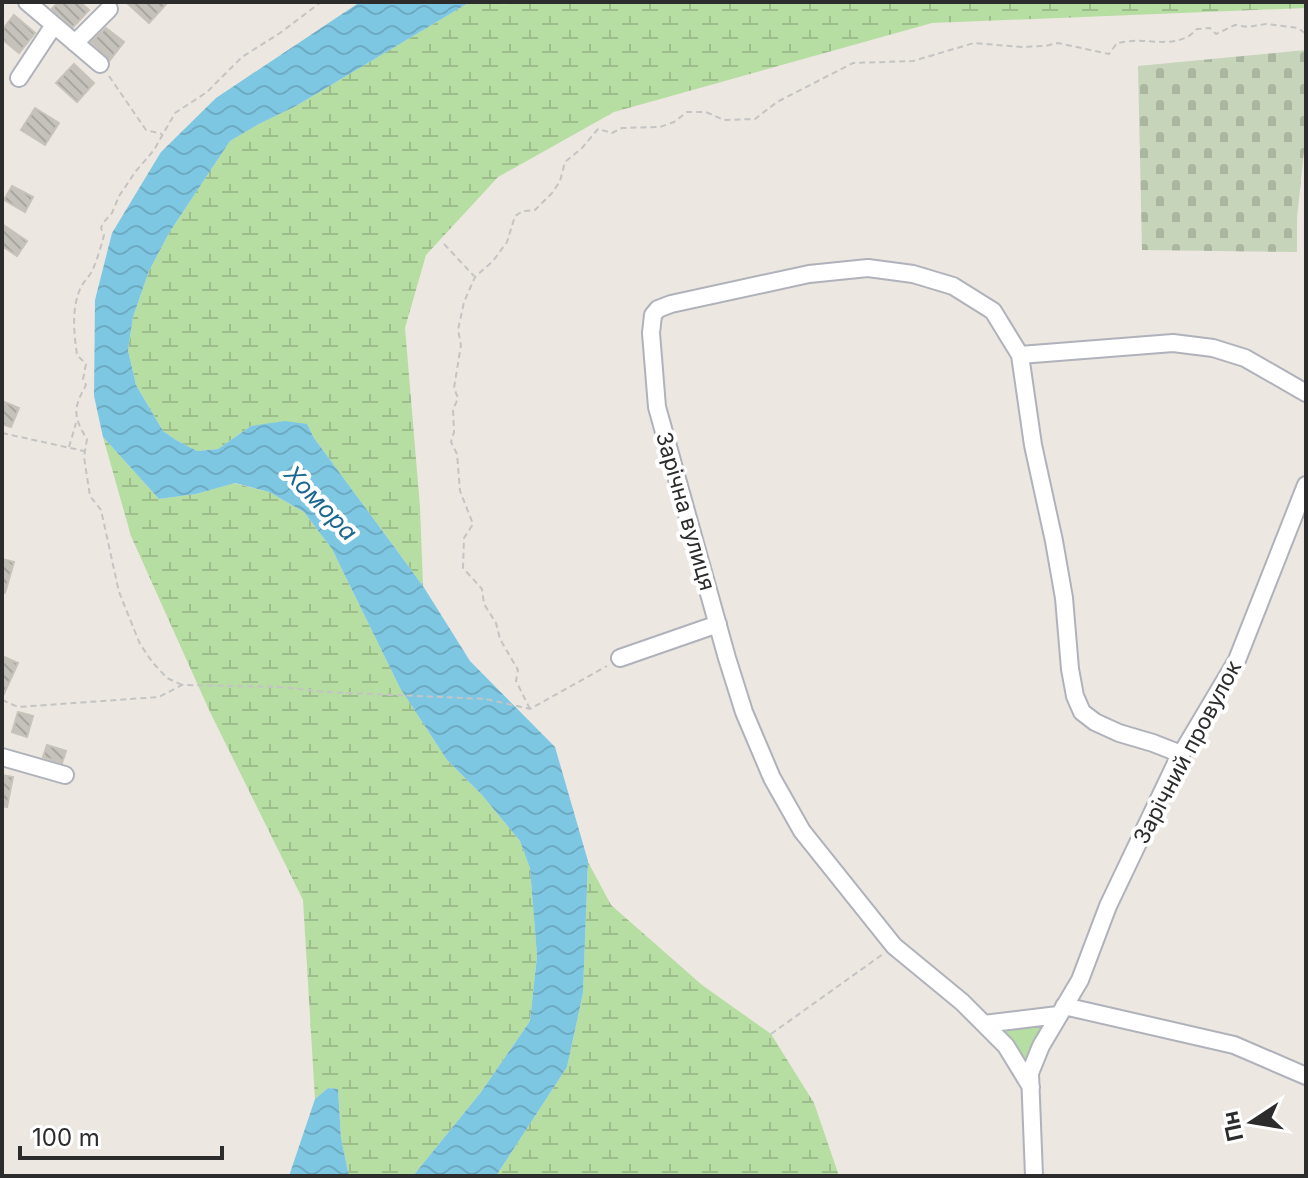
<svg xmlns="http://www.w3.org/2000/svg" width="1308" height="1178" viewBox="0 0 1308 1178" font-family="Inter,sans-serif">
  <defs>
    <pattern id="wetland-marsh" width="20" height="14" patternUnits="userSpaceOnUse" patternTransform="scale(2)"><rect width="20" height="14" fill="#b6dda2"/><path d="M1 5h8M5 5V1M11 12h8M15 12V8" fill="none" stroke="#9dbe8c"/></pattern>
    <pattern id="cemetery-stones" width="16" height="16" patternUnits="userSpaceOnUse" patternTransform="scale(2)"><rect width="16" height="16" fill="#c6d4b9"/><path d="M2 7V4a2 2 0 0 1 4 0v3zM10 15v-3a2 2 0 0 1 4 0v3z" fill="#aab69f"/></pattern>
    <pattern id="water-waves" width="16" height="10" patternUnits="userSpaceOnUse" patternTransform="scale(2)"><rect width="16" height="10" fill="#7ec7e3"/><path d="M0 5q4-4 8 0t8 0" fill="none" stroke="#6dabc3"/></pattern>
    <pattern id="building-back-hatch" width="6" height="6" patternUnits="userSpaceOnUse" patternTransform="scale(2)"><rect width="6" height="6" fill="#c5c1bb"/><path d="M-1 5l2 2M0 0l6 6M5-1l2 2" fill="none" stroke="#a9a6a1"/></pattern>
  </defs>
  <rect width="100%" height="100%" fill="#ece7e0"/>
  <path fill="#b6dda2" d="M1058,1015L1030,1073L984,1024Z"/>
  <path fill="url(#wetland-marsh)" d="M470,2C483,2 495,5 508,4V2H1306V8L932,23L614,112L498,177L426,255L405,328L420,507L423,586L314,438L307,424L251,426L218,449L197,451L176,440L163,431L136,385L128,350L133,317L149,271L169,233L230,141L259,124L296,106Z
    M103,437L159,499L196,494L234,483L269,492L304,512L332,549L400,688L447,760L482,795L520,841L530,867L537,956L530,1021L481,1092L413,1176H349L341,1138L338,1089L328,1088L315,1099L303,900L210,712L131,536Z
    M588,862L611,905L702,985L771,1034L814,1103L839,1176H496L567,1067L583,993Z"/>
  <path fill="url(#cemetery-stones)" d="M1306,50V132L1297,218V252L1142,250L1138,66Z"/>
  <path fill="url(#water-waves)" d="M360,2H470L296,106L259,124L230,141L169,233L149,271L133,317L128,350L136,385L163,431L176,440L197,451L218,449L251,426L285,421L307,424L314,438L423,586L470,661L555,747L588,861L583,993L567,1067L496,1176H413L481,1092L530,1021L537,956L530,868L520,841L482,795L447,760L400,688L332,549L304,512L269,492L235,483L196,494L159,499L103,437L94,396L95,300L112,233L161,152L216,98Z
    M328,1088L338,1089L341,1138L349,1176H289L315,1099Z"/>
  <path fill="url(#building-back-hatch)" stroke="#c7c3b9" stroke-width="2" d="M58,2H80L89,10L73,27L52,9Z
    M126,2H168L149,23Z
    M14,15L35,33L19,53L2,39V30Z
    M106,28L124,42L110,60L91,42Z
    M74,64L94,83L77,102L56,83Z
    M35,108L59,123L45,145L21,130Z
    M12,186L33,197L25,212L4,200Z
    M2,224L27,241L17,256L2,246Z
    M2,401L19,408L11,427L2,424Z
    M2,559L14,562L5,593L2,592Z
    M2,656L18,663L2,698Z
    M18,712L33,716L27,737L12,732Z
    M47,745L66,751L62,763L43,757Z
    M2,775L13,777L7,807L2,806Z"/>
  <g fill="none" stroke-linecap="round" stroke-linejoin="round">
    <defs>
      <path id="minor" d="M27,2L100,64
        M75,43L109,9
        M19,78L54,25
        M1020,355L1173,343L1213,348L1245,358L1306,393
        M620,658L718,624
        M2,757L65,775
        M1064,1006L1234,1045L1306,1076
        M984,1024L1058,1015
        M1031,1087L1006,1046L962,1002L894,946L802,831L772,778L744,712L727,658L657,407L651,333L653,315L658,309L671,304L809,274L868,268L913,274L953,286L993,311L1020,355L1033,445L1054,541L1064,598L1070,669L1075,696L1082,712L1095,722L1119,733L1153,743L1181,754
        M1034,1176L1030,1073L1041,1046L1080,980L1108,906L1177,761L1237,660L1306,485"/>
    </defs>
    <use href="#minor" stroke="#b0b2bb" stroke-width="20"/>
    <path stroke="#c4c4c4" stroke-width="2" stroke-dasharray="6 4" stroke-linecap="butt" d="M109,76L146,130L162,134
      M444,244L474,276
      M2,433L84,451
      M69,447L76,423
      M182,685L167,678L153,663L140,644L119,592L101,510L90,496L84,457L87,439C73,417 73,408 86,385L83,379L86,364L77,355C74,333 71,308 81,287C84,281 89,277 92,271C97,260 101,247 104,235L101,228L103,223L112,213L119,196L136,171L154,150L175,113L207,92L242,57L280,33L321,2
      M2,700L18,707L159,697L182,685L282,687L326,692L486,699L530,709L607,666
      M530,709L516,681L518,670L500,639L496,623L484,604L482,589L463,568L464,538L473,524L460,491L457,454L451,442L454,432L453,410L458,398L454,388L461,345L458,330L464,302L475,277L493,261L507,242L515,216L523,211L535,210L553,192L560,181L565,162L582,148L598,129L612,133L622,128L660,127L674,122L687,112H706L724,120L755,119L777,102L853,63L913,61L974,43L1021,47L1045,46L1058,43L1109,54L1117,43C1125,42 1134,40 1143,41C1162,42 1183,45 1197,29L1210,28L1216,34L1235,25L1248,27L1266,24L1298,28L1306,34
      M771,1034L883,954"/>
    <use href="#minor" stroke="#fff" stroke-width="16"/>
  </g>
  <g text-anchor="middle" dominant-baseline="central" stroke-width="8" stroke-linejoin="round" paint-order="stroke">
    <g font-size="22" fill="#2c2c2c" stroke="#fff">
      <text transform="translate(686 511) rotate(74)">Зарічна вулиця</text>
      <text transform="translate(1187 752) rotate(-62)">Зарічний провулок</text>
    </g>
    <g font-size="24" font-style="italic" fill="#1b6790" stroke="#fff">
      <text transform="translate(321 503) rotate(46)">Хомора</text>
    </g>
  </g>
  <rect width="1308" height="1178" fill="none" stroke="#2c2c2c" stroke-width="8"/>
  <g transform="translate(1252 1122) rotate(258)" stroke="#ffffff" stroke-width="6" paint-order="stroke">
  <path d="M0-6L14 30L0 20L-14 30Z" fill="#2c2c2c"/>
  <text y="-12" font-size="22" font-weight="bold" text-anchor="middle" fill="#2c2c2c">Пн</text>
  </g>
  <path d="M20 1146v12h202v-12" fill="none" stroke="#2c2c2c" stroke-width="4"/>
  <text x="32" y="1146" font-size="24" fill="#2c2c2c" stroke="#ffffff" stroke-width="6" paint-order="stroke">100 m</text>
</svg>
